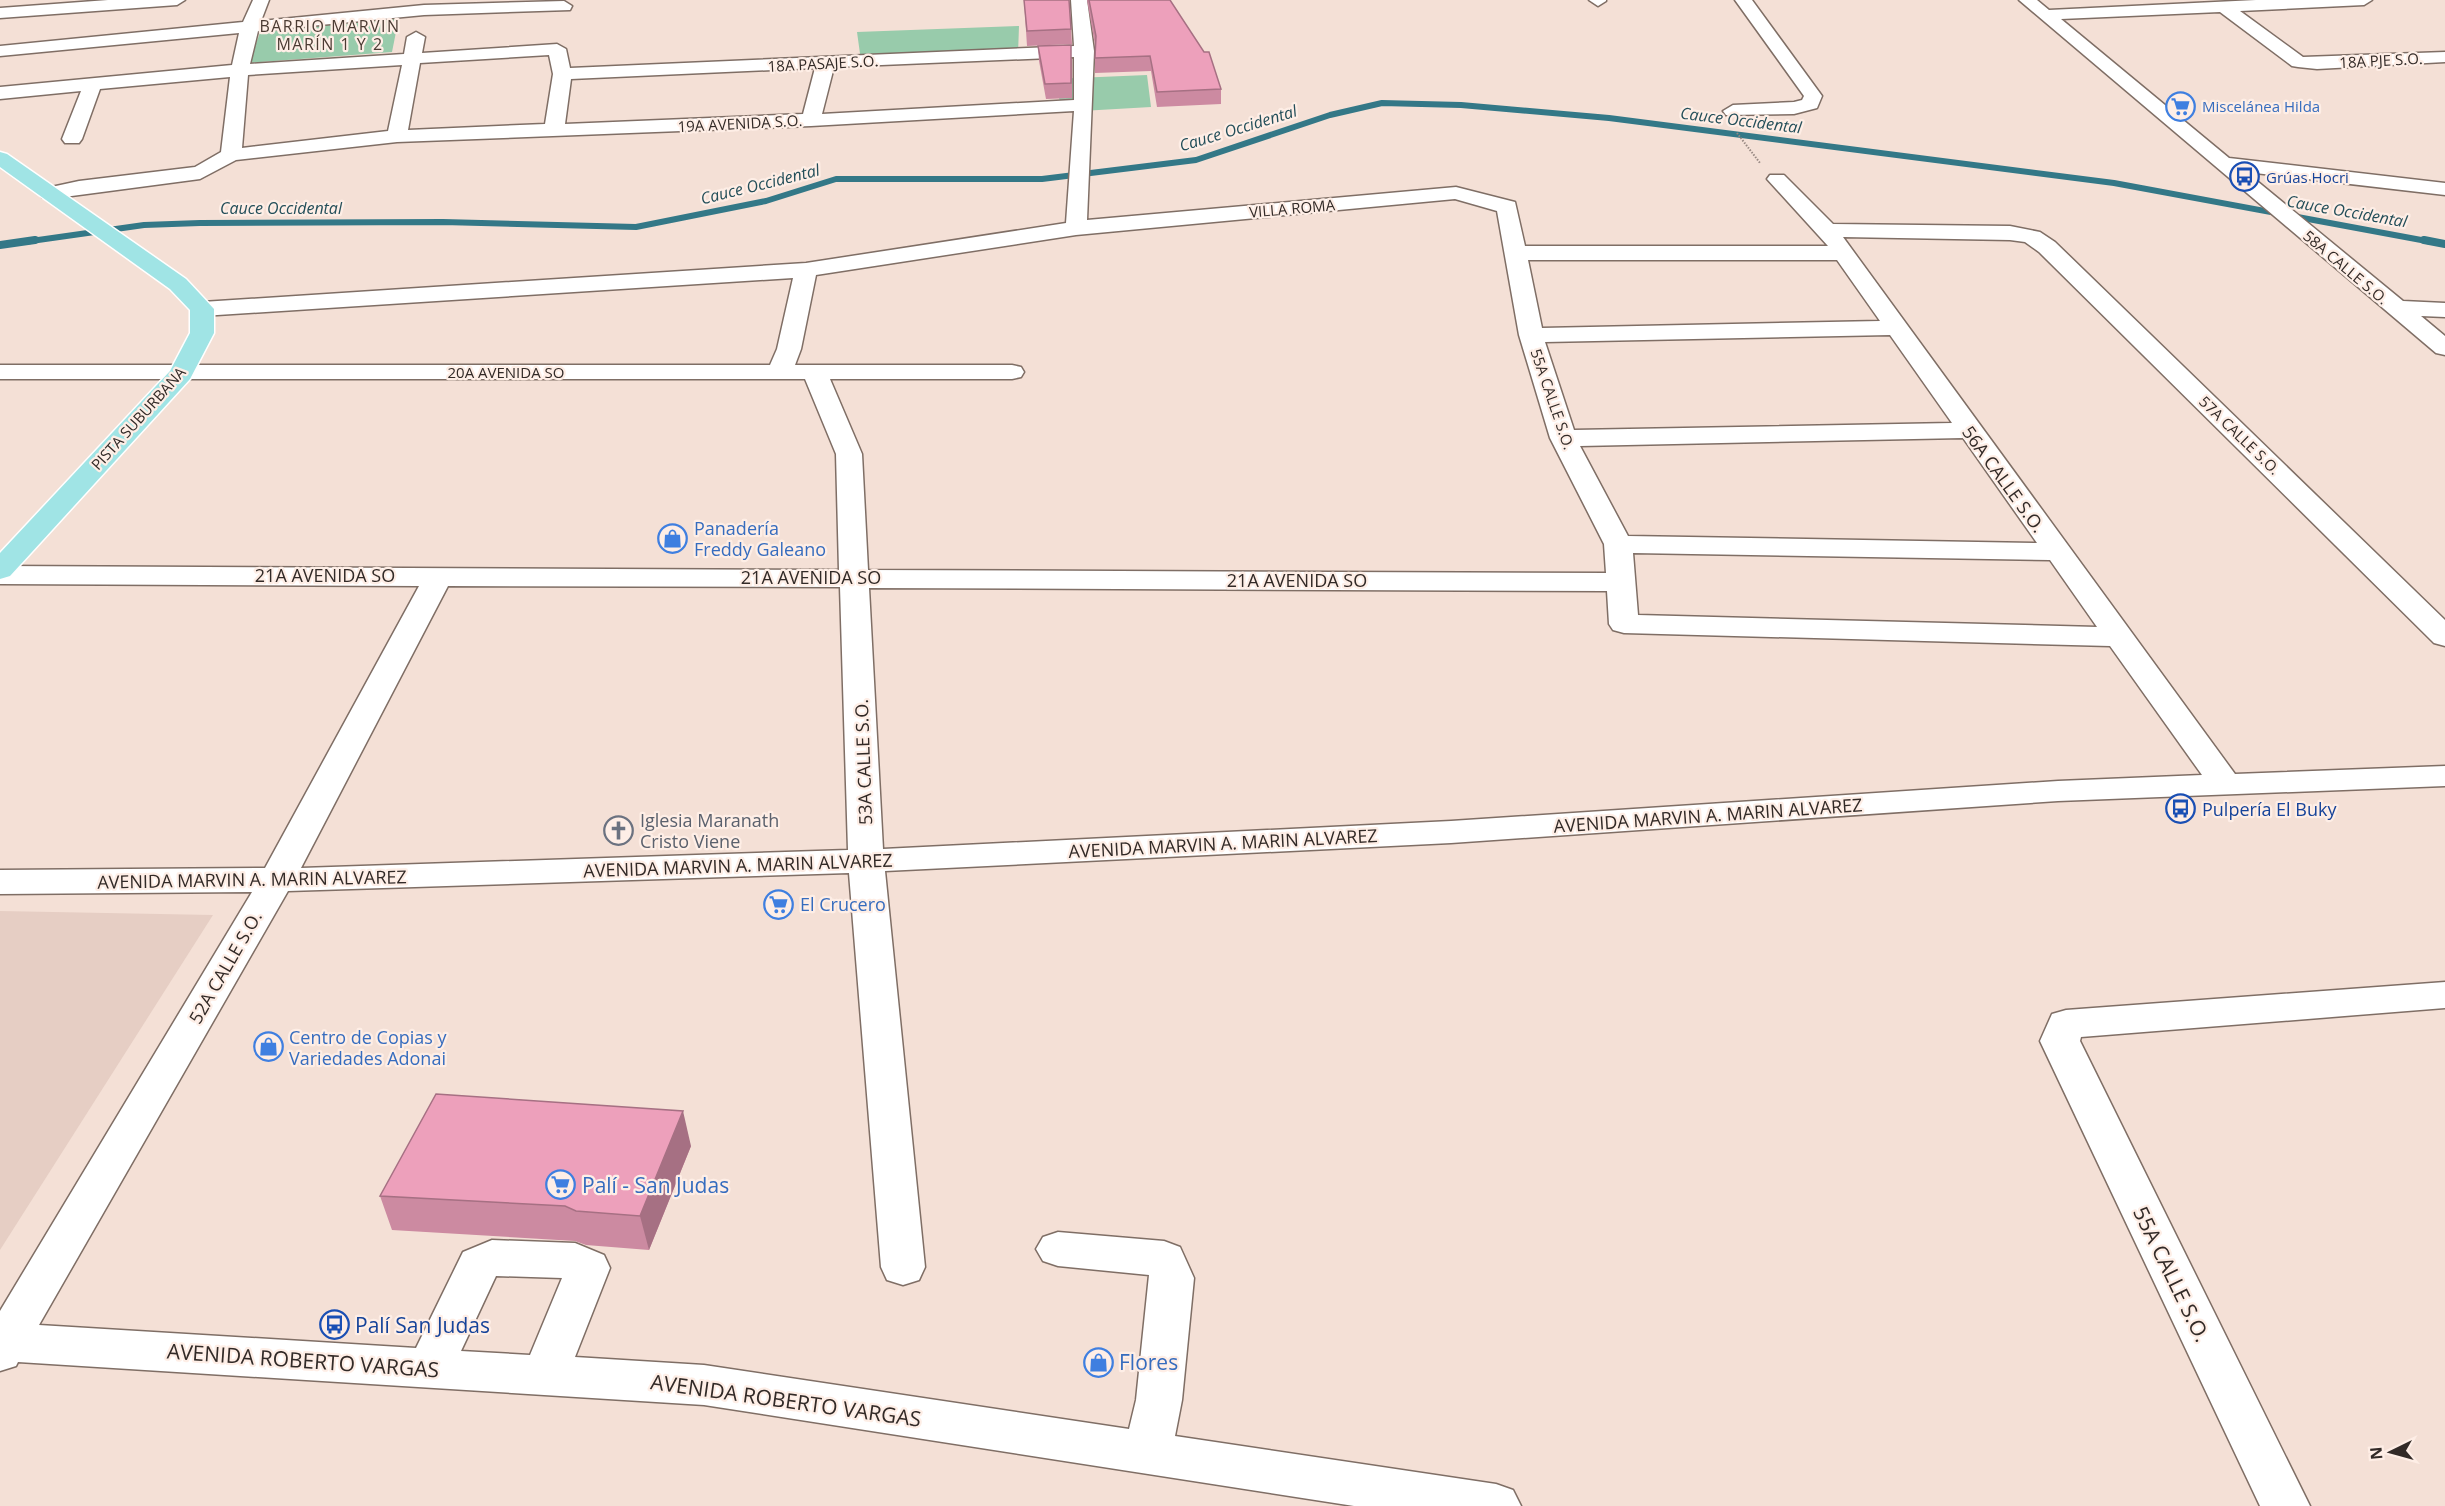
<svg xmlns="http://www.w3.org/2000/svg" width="2445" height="1506" viewBox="0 0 2445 1506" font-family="'Open Sans',sans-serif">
  <rect width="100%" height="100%" fill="#f4e0d6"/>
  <path fill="#e6cec4" d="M0,911L213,915L0,1250Z"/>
  <path fill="#98cbab" d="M399,17L392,52L249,63L262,27Z
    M1019,26L1018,54L861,61L857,32Z
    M1147,75L1151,107L1064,112L1052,79Z"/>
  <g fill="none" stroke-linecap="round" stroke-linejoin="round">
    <path stroke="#337887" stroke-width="6" d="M24,242L144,225L200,223L443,222L636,227L766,201L836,179H1042L1196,160L1330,115L1382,103L1461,105L1609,118L2114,183L2432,242"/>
    <path stroke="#337887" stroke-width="8" d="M2424,240L2445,244
      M0,245L35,240"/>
    <defs>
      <path id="minor" d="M108,0H185L177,5L0,18V8Z
        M253,0H269L261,21L424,5L564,1L572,6L570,10L424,15L258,31L250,64L404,54L407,37L416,32L425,37L422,53L557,44L566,49L570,68L1074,46L1071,0H1087L1094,51L1087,220L1456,187L1515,202L1525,246H1828L1767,179L1770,175H1784L1833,224L2010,226L2040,232L2055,242L2445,620V646L2434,643L2039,252L2025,242L2010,240L1843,237L2235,774L2445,766V786L2058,801L1451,843L885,871L925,1267L919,1280L903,1285L887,1280L881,1267L849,873L288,891L39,1325L416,1348L463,1252L492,1240L575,1243L604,1255L610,1268L575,1357L704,1365L1129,1429L1136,1400L1149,1275L1058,1266L1043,1261L1036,1249L1043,1237L1058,1232L1164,1241L1180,1247L1194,1278L1182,1400L1175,1436L1496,1484L1513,1490L1521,1506H1354L704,1405L18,1362L16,1366L0,1371V1311L252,892L0,894V870L265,868L419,586L0,584V566L839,570L836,454L805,379H0V365H770L777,349L793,278L202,316L194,314L190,309L194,304L202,302L806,263L1066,223L1074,111L811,126L397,142L236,160L200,179L49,199L42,197L39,193L42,189L79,181L195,167L221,152L230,77L100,89L82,139L79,143H65L62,139L81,91L0,99V87L232,65L239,33L0,56V46L243,22ZM549,55L553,74L545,124L408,130L420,63ZM1074,57V100L822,114L834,67ZM402,65L388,131L242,148L248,75ZM815,68L803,114L565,124L571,79ZM1455,199L1497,211L1519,335L1550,438L1604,544L1606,573L868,570L862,454L830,379H1012L1021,377L1024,372L1021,367L1012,365H795L801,349L816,275L1076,235ZM1528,260H1837L1880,321L1542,328ZM1890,335L1952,423L1574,430L1545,342ZM1963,438L2037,543L1628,536L1580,446ZM1633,553L2050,560L2097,627L1638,615ZM448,586L840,587L848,850L301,868ZM869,588L1607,591L1609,624L1613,630L1624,633L2110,646L2202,775L2058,781L1451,821L883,849ZM496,1276L562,1278L530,1355L461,1351Z
        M1589,0H1606V1L1598,6Z
        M1735,0H1752L1822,96L1817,108L1794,114L1726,115L1723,111L1733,105L1794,102L1802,100L1804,96Z
        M2019,0H2037L2049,10L2256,0H2372L2364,5L2240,11L2303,57L2445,52V62L2317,69L2298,67L2292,66L2220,12L2061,19L2229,158L2445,183V195L2246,172L2403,301L2445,303V317L2421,316L2445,336V355L2436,353Z
        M2445,982V1008L2081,1037L2080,1041L2310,1506H2260L2040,1041L2052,1014L2066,1010Z"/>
      <path id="major" d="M0,152L7,154L186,279L214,309V333L190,379L10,576L0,579V553L170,371L190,333V310L170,289L0,167Z"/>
    </defs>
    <use href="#minor" stroke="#7f6e65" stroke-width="3"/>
    <use href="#major" stroke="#fff" stroke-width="3"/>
    <path stroke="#978882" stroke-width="2" stroke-dasharray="1.5 1.5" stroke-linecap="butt" d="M1737,133L1760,163"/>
    <use href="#minor" fill="#fff" fill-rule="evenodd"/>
    <use href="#major" fill="#a0e4e5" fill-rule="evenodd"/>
  </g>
  <path fill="#cc8aa1" d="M1024,0H1069L1072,44L1027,46Z
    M1087,0H1170L1221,89V104L1157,107L1151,71L1095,73V45Z
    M1038,46L1072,59V98L1046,99L1039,61Z
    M691,1146L649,1250L586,1245L575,1241L392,1230L380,1196Z"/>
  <path fill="#a67083" d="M683,1111L691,1146L649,1250L640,1216Z"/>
  <path fill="#eda0bb" stroke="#a67083" stroke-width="1.5" d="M1024,0H1069L1071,29L1027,31Z
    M1089,0H1170L1204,52H1209L1221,89L1157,92L1150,56L1095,58L1096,36Z
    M1071,45V83L1045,84L1038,46Z
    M436,1094L683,1111L640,1216L576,1211L565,1206L380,1196Z"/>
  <defs>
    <symbol id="supermarket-ring" viewBox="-11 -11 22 22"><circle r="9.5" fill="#feeee6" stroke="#3f7fe0" stroke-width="1.5"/><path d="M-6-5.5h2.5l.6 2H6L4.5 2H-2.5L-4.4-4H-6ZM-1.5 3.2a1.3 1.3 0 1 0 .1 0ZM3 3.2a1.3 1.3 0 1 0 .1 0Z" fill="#3f7fe0"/></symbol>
    <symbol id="bus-ring" viewBox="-11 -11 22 22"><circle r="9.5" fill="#feeee6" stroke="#1a4fb4" stroke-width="1.5"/><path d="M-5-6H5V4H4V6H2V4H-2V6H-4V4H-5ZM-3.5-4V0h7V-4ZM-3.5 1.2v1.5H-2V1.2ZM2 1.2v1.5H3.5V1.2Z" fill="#1a4fb4"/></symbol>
    <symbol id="shop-ring" viewBox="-11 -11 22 22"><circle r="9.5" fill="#feeee6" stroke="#3f7fe0" stroke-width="1.5"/><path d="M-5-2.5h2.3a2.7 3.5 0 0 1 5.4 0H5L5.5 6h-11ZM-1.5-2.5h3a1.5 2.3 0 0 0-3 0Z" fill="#3f7fe0"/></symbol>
    <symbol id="church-ring" viewBox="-11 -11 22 22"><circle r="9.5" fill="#feeee6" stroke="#6b7280" stroke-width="1.5"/><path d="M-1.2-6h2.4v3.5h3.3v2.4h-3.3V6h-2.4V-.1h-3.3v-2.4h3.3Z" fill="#6b7280"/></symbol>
  </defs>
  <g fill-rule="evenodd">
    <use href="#supermarket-ring" x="2164" y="90" width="33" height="33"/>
    <use href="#bus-ring" x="2228" y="160" width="33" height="33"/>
    <use href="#shop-ring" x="656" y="522" width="33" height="33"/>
    <use href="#bus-ring" x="2164" y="792" width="33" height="33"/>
    <use href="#church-ring" x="602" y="814" width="33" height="33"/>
    <use href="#supermarket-ring" x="762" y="888" width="33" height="33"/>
    <use href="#shop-ring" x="252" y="1030" width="33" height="33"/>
    <use href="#supermarket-ring" x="544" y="1168" width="33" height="33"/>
    <use href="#bus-ring" x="318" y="1308" width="33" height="33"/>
    <use href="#shop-ring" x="1082" y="1346" width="33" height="33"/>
  </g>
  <g text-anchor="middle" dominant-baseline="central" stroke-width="4.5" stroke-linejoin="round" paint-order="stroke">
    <g font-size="15" fill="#322a27" stroke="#feeee6">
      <text transform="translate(2381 60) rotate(-3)">18A PJE S.O.</text>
      <text transform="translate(823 63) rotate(-3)">18A PASAJE S.O.</text>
      <text transform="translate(740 123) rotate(-3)">19A AVENIDA S.O.</text>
      <text transform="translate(1292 208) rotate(-5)">VILLA ROMA</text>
      <text transform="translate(2346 267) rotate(40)">58A CALLE S.O.</text>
      <text x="506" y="372">20A AVENIDA SO</text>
      <text transform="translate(1553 399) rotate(71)">55A CALLE S.O.</text>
      <text transform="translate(138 418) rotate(-48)">PISTA SUBURBANA</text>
      <text transform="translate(2240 435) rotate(44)">57A CALLE S.O.</text>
    </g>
    <g font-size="15" fill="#366cbe" stroke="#feeee6" text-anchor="start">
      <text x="2202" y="106">Miscelánea Hilda</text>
    </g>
    <g font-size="15" fill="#164399" stroke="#feeee6" text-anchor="start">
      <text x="2266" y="177">Grúas Hocri</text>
    </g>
    <g font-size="16" letter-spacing="1.5" fill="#4b3b33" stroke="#feeee6">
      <text x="330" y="26">BARRIO MARVIN<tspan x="330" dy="18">MARÍN 1 Y 2</tspan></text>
    </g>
    <g font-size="16" font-style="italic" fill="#234e59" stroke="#feeee6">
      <text transform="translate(1741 120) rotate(7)">Cauce Occidental</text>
      <text transform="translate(1238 128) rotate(-17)">Cauce Occidental</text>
      <text transform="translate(760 184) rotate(-14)">Cauce Occidental</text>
      <text x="281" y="208">Cauce Occidental</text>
      <text transform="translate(2347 211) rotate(10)">Cauce Occidental</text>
    </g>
    <g font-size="18" fill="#322a27" stroke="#feeee6">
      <text transform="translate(2004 479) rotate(54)">56A CALLE S.O.</text>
      <text x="325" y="575">21A AVENIDA SO</text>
      <text x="811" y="577">21A AVENIDA SO</text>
      <text x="1297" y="580">21A AVENIDA SO</text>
      <text transform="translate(863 762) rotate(-92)">53A CALLE S.O.</text>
      <text transform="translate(1708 815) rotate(-4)">AVENIDA MARVIN A. MARIN ALVAREZ</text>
      <text transform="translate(1223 843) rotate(-3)">AVENIDA MARVIN A. MARIN ALVAREZ</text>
      <text transform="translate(738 865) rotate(-2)">AVENIDA MARVIN A. MARIN ALVAREZ</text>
      <text transform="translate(252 879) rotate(-1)">AVENIDA MARVIN A. MARIN ALVAREZ</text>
      <text transform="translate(225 967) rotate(-60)">52A CALLE S.O.</text>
    </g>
    <g font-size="18" fill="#366cbe" stroke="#feeee6" text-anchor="start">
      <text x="694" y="528">Panadería<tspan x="694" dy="21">Freddy Galeano</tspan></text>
      <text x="800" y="904">El Crucero</text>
      <text x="289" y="1037">Centro de Copias y<tspan x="289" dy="21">Variedades Adonai</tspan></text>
    </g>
    <g font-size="18" fill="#164399" stroke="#feeee6" text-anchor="start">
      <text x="2202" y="809">Pulpería El Buky</text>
    </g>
    <g font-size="18" fill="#5b616d" stroke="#feeee6" text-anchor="start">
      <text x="640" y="820">Iglesia Maranath<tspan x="640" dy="21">Cristo Viene</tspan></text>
    </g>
    <g font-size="21" fill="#366cbe" stroke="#feeee6" text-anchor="start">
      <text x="582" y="1185">Palí - San Judas</text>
      <text x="1119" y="1362">Flores</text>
    </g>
    <g font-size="21" fill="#322a27" stroke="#feeee6">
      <text transform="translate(2172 1274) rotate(64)">55A CALLE S.O.</text>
      <text transform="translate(303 1360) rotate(4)">AVENIDA ROBERTO VARGAS</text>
      <text transform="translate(786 1400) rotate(8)">AVENIDA ROBERTO VARGAS</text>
    </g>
    <g font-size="21" fill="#164399" stroke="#feeee6" text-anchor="start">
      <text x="355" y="1325">Palí San Judas</text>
    </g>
  </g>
  <g transform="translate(2391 1452) rotate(265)" stroke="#feeee6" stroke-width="4.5" paint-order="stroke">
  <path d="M0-4.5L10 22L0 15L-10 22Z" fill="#322a27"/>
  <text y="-9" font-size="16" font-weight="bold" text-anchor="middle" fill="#322a27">N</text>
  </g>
</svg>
